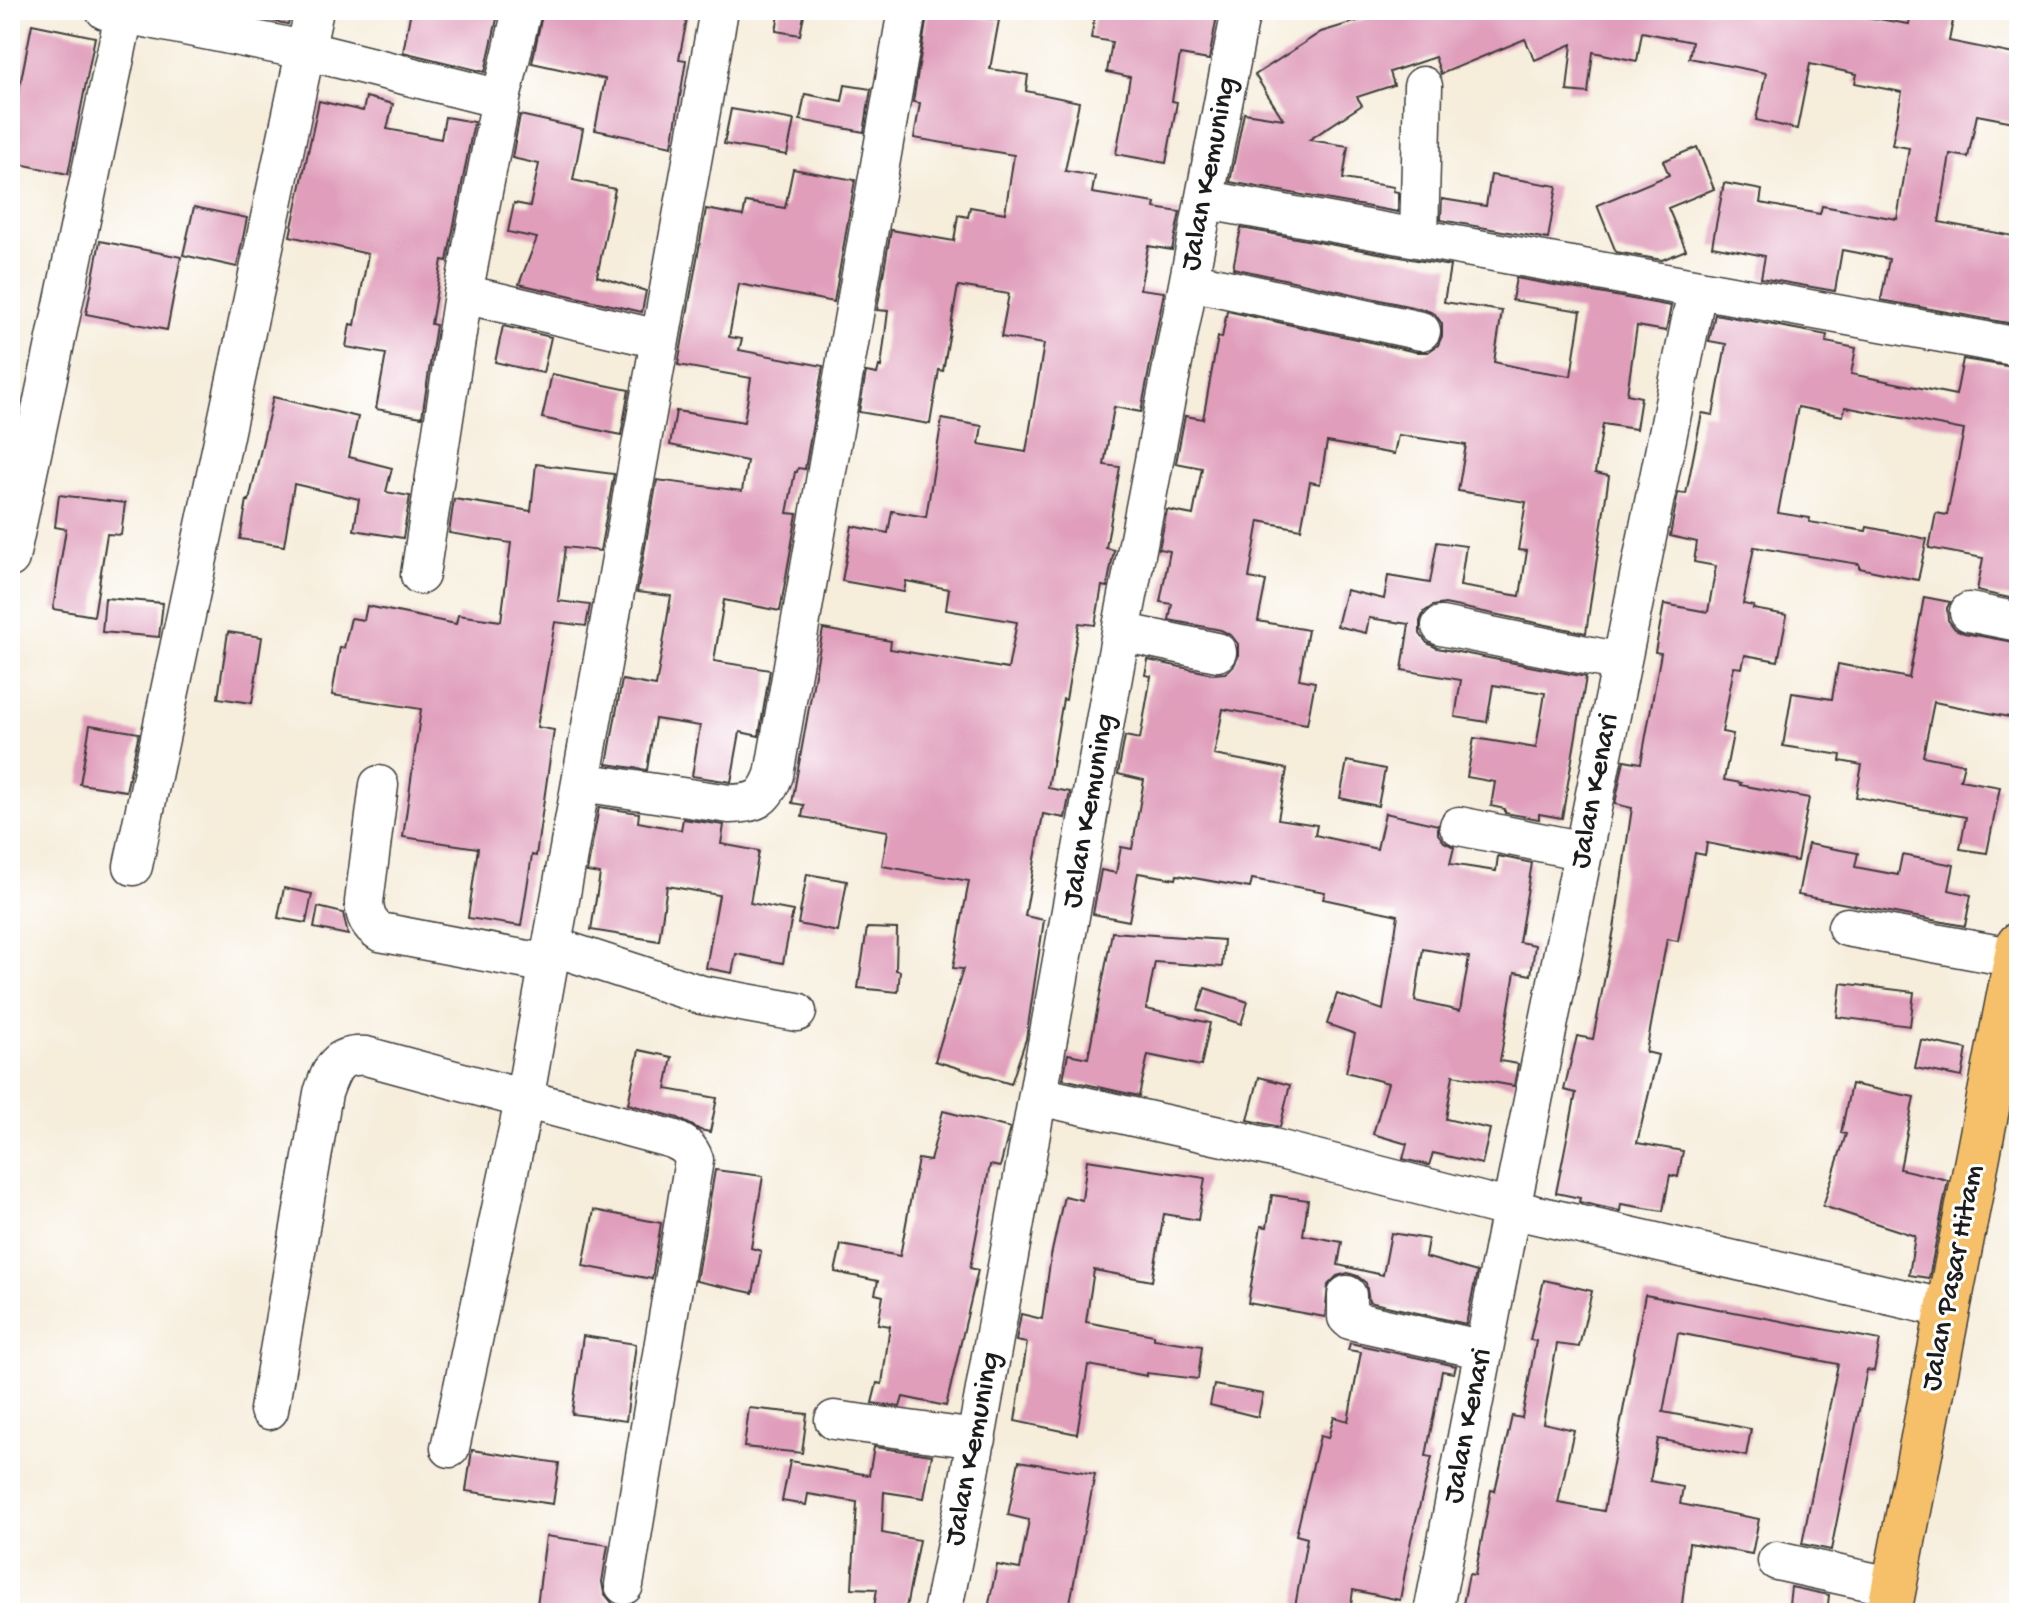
<svg xmlns="http://www.w3.org/2000/svg" width="2029" height="1623" viewBox="0 0 2029 1623" font-family="'Gochi Hand',sans-serif">
  <rect width="100%" height="100%" fill="#fff"/>
  <filter id="ink" filterUnits="userSpaceOnUse"><feTurbulence type="fractalNoise" baseFrequency=".0125" numOctaves="2"/><feDisplacementMap in="SourceGraphic" scale="16" xChannelSelector="R" yChannelSelector="G"/><feConvolveMatrix kernelMatrix="1 2 1 2 8 2 1 2 1" color-interpolation-filters="sRGB"/></filter>
  <filter id="wash" filterUnits="userSpaceOnUse"><feTurbulence type="fractalNoise" baseFrequency=".006" numOctaves="4" result="noise"/><feDisplacementMap in="SourceGraphic" scale="32" xChannelSelector="R" yChannelSelector="G"/><feGaussianBlur stdDeviation="1.8" result="paint"/><feColorMatrix in="noise" values="0 0 0 0 0 0 0 0 0 0 0 0 0 0 0 0 0 1.4 0 .05"/><feComposite in="paint" operator="in"/></filter>
  <g filter="url(#wash)">
    <rect width="100%" height="100%" fill="#f6eddb"/>
    <g id="blocks">
      <path fill="#e09ebb" fill-rule="evenodd" d="M217,10H292L288,24Z
        M411,10H499L485,72L403,52Z
        M543,10H689L679,59L686,60L672,146L595,130L605,79L532,63Z
        M780,10H805L800,35L776,31Z
        M928,10L999,20L990,69L1028,75L1026,91L1079,102L1065,171L1095,176L1092,193L1155,203L1154,208L1180,212L1172,250L1148,246L1140,289L1164,292L1141,412L1114,407L1104,465L1120,467L1106,548L1114,550L1107,587L1102,586L1095,625L1079,623L1066,700L1063,699L1048,788L1070,792L1065,818L1043,814L1025,916L1044,920L1026,1039L1011,1084L935,1061L963,969L953,968L969,881L882,866L888,831L802,817L804,805L792,803L823,629L891,641L890,649L1008,669L1017,622L946,610L949,589L906,581L904,592L842,581L852,526L888,533L892,511L926,517L942,419L982,426L979,444L1026,452L1044,344L1001,337L1009,294L958,286L943,371L939,370L930,424L859,412L866,372L877,374L879,366L881,367L888,311L877,310L891,230L954,241L958,215L968,217L970,207L1005,213L1014,155L914,138L920,103L913,102Z
        M1096,10H1218L1209,60L1180,55L1172,101L1177,102L1166,163L1116,154L1130,77L1107,72L1112,42L1091,38Z
        M1394,10H1824L1909,24L1912,10H1955L1949,41L2019,55V123L1977,115L1968,157L1950,154L1939,222L2019,237V325L1881,300L1889,259L1842,250L1835,291L1761,278L1765,256L1712,246L1724,183L1762,190L1760,203L1820,214L1822,206L1897,219L1909,148L1892,145L1902,92L1855,83L1857,74L1810,64L1797,129L1756,120L1766,73L1689,58L1692,42L1642,32L1637,61L1593,52L1588,93L1567,91L1572,44L1535,60L1525,39L1441,74L1435,57L1390,72L1394,85L1357,97L1362,105L1309,140L1348,146L1343,179L1394,187L1393,191L1398,192V212L1230,182L1244,113L1283,119L1255,75L1321,32Z
        M32,24L95,37L68,174L10,162V136Z
        M845,85L871,89L864,132L800,120L805,94L842,101Z
        M366,97L393,104L387,129L441,139L445,117L474,122L447,261L442,260L431,324L436,325L422,417L376,409L386,354L346,347L350,324L355,325L368,254L290,236L319,101L363,111Z
        M731,109L794,120L787,155L724,144Z
        M520,115L583,129L573,180L615,189L597,276L646,291L642,312L519,284L537,238L508,232L514,203L530,206L539,164L512,158Z
        M1697,147L1714,189L1668,208L1686,250L1662,260L1616,252L1597,205L1669,175L1663,161Z
        M793,169L855,180L834,302L739,284L729,337L742,339L739,350L823,366L805,469L798,468L797,472H795L787,513L797,514L780,611L724,600L714,661L770,670L759,736L740,732L731,782L692,776L700,726L655,719L647,770L607,764L622,680L656,686L671,596L637,592L657,480L742,491L747,461L670,445L676,411L744,422L751,378L678,365L706,209L743,216L746,202L785,208Z
        M1491,175L1557,186L1548,239L1441,220L1442,199L1486,206Z
        M194,207L247,218L237,267L183,255Z
        M1241,228L1450,266L1444,302L1502,311L1494,362L1526,369L1571,376L1581,311L1512,300L1516,278L1671,306L1666,331L1637,326L1627,394L1641,397L1636,429L1603,424L1595,473L1609,476L1586,633L1445,604L1433,606L1424,612L1420,621V634L1427,643L1437,648L1586,677L1562,818L1539,814V819L1505,813V809L1491,806L1495,782L1467,777L1474,738L1536,748L1545,693L1493,685L1487,722L1455,717L1461,680L1402,670L1409,624L1369,618L1366,633L1337,626L1346,590L1384,599L1388,576L1430,583L1437,542L1466,546L1460,586L1520,596L1527,551L1518,550L1526,502L1458,491L1466,445L1398,435L1394,454L1327,442L1320,484L1310,482L1301,529L1259,521L1249,578L1266,581L1258,621L1308,630L1299,679L1315,682L1307,724L1223,709L1214,755L1287,769L1278,819L1317,825L1315,835L1377,849L1385,813L1438,825V834L1444,842L1454,847L1450,864L1496,871L1498,856L1532,863L1519,942L1535,945L1531,975L1515,972L1500,1061L1518,1064L1514,1086L1453,1075L1446,1119L1490,1129L1482,1164L1433,1153L1429,1165L1403,1159L1407,1144L1373,1134L1388,1083L1346,1072L1355,1034L1327,1024L1337,994L1383,1010L1398,915L1323,899L1325,892L1252,879L1250,888L1177,875L1176,879L1138,873L1129,921L1093,914L1101,870L1116,873L1121,847L1132,849L1144,780L1118,774L1125,736L1140,739L1151,676L1145,675L1148,660L1213,674L1225,673L1233,667L1238,657V644L1231,635L1221,630L1169,620L1172,604L1160,602L1170,551L1159,549L1167,510L1193,515L1202,468L1176,463L1185,416L1203,419L1218,337L1222,338L1227,311L1416,352H1428L1438,345L1442,336V324L1435,314L1426,310L1233,268ZM1423,949L1469,957L1460,1011L1415,1001Z
        M100,241L181,257L167,330L86,314Z
        M1715,314L1827,335L1826,342L1856,348L1851,374L1956,395L1963,359L2019,368V600L1977,591L1983,558L1929,548L1936,513L1947,515L1964,430L1845,407L1843,416L1798,407L1778,513L1810,518L1809,522L1866,531L1867,527L1927,539L1918,580L1859,568V564L1754,547L1743,604L1754,606L1753,609L1787,615L1778,661L1745,655L1742,668L1734,667L1722,732L1733,734L1724,780L1741,783L1740,785L1809,798L1797,861L1707,843L1705,855L1695,853L1678,941L1667,939L1646,1052L1658,1055L1637,1143L1683,1151L1678,1177L1670,1175L1663,1211L1621,1204L1620,1211L1579,1202L1580,1198L1556,1193L1576,1093L1564,1090L1577,1036L1593,1039L1614,929L1632,808L1615,804L1624,760L1641,763L1661,653L1655,652L1664,604L1708,612L1716,566L1694,562L1697,542L1670,536L1678,493L1686,494L1702,413L1713,415L1726,344L1709,341Z
        M503,326L551,337L543,373L495,362Z
        M552,374L629,390L621,435L542,418Z
        M273,397L358,417L349,457L392,468L386,492L410,496L403,538L354,530L359,499L294,484L284,546L240,539L247,500L249,501Z
        M536,464L614,474L600,551L565,547L558,601L590,605L586,626L555,622L537,727L554,730L536,856L532,855L521,926L468,918L478,848L403,837L421,709L332,695L340,647L344,648L351,618L364,620L367,606L456,624L458,615L501,621L511,543L449,533L454,499L531,511Z
        M59,495L125,503L121,535L107,534L94,616L53,609L66,529L55,527Z
        M1924,597L1950,602L1947,608L1948,620L1955,629L1964,633L2019,643V719L1934,702L1923,756L1964,764L1960,780L2000,787L1987,853L1960,849L1966,817L1856,797L1862,765L1840,761L1841,755L1783,746L1792,693L1832,699L1838,664L1909,678Z
        M105,598L163,603L159,637L102,632Z
        M228,632L262,637L252,703L218,698Z
        M90,725L139,733L126,791L80,784Z
        M1347,761L1385,769L1378,806L1340,798Z
        M599,807L639,813L638,822L681,830L683,819L724,825L721,844L759,851L750,903L793,911L783,963L736,954L732,973L706,968L719,895L667,886L659,941L591,930L600,874L587,872Z
        M1808,844L1858,853L1855,867L1898,875L1902,855L1954,865L1949,890L1971,895L1965,926L1798,895Z
        M807,874L847,881L838,932L798,924Z
        M284,888L312,894L306,923L278,918Z
        M318,907L343,913L348,935L314,928Z
        M867,928L897,929L896,970L900,971L898,992L858,988Z
        M1112,932L1224,940L1222,967L1155,962L1146,1009L1210,1023L1201,1066L1148,1055L1139,1096L1063,1079L1068,1054L1088,1058Z
        M1841,983L1914,992L1910,1026L1837,1017Z
        M1205,988L1248,1002L1241,1024L1198,1010Z
        M1921,1040L1967,1049L1962,1077L1915,1068Z
        M639,1050L672,1057L666,1089L717,1098L710,1132L700,1130L678,1118L628,1104Z
        M1259,1077L1290,1085L1280,1127L1248,1120Z
        M1851,1084L1914,1097L1900,1169L1948,1180L1929,1278L1909,1275L1915,1236L1823,1206L1846,1134L1841,1133Z
        M943,1111L1010,1128L1000,1167L990,1165L970,1268L978,1270L946,1406L903,1397L900,1407L872,1403L877,1383L882,1384L890,1326L878,1324L883,1296L875,1294L878,1281L835,1272L841,1245L900,1256L918,1159L930,1161Z
        M1087,1160L1205,1178L1198,1220L1164,1214L1152,1281L1094,1270L1086,1322L1154,1335V1339L1202,1346L1198,1379L1147,1373V1376L1088,1365L1077,1434L1015,1421L1027,1343L1016,1341L1021,1314L1042,1319L1051,1256L1064,1196L1082,1200Z
        M715,1170L763,1176L751,1248L761,1251L753,1293L696,1281Z
        M1272,1195L1308,1200L1303,1235L1342,1242L1338,1265L1383,1275L1391,1233L1428,1239L1425,1257L1477,1272L1466,1324L1369,1302L1366,1283L1357,1276L1348,1273L1337,1276L1328,1285L1325,1317L1248,1303L1261,1226L1267,1227Z
        M594,1210L661,1223L652,1279L583,1266Z
        M1544,1280L1592,1291L1579,1347L1557,1344L1543,1423L1574,1430L1558,1503L1604,1511L1645,1295L1880,1340L1874,1371L1867,1370L1831,1550L1802,1544L1838,1364L1678,1333L1663,1412L1751,1429L1746,1456L1658,1439L1650,1481L1683,1487L1680,1504L1759,1519L1752,1554L1689,1543L1681,1613H1511L1463,1604L1469,1574L1475,1575L1491,1490L1495,1491L1512,1416L1522,1418L1536,1341L1530,1340Z
        M583,1336L636,1344L626,1421L572,1414Z
        M1350,1343L1456,1366L1454,1373L1442,1371L1426,1456L1432,1457L1411,1540L1400,1600L1353,1590L1350,1613H1294L1307,1538L1296,1535L1320,1436L1328,1438L1334,1417L1348,1421L1361,1352L1348,1350Z
        M1214,1385L1263,1394L1258,1417L1210,1405Z
        M749,1408L807,1414L802,1453L744,1447Z
        M874,1447L932,1455L924,1498L884,1492L882,1533L919,1540L905,1613H873L877,1589L852,1588L857,1502L808,1494L806,1505L782,1501L790,1461L869,1475Z
        M472,1450L559,1463L553,1504L466,1491Z
        M1019,1461L1095,1474L1068,1613H987L997,1565L1020,1569L1029,1520L1008,1515Z
        M546,1536L608,1545L602,1582L604,1593L612,1603L611,1613H536Z
        M1791,1587L1829,1595L1827,1613H1788Z"/>
    </g>
  </g>
  <g filter="url(#ink)">
    <use href="#blocks" fill-opacity="0" stroke="#3d3b39" stroke-width="2"/>
    <g fill="none" stroke-linecap="round" stroke-linejoin="round">
      <defs>
        <path id="minor" d="M105,10L304,50L501,99
          M522,10L501,99L463,294L659,339
          M1207,200L2019,347
          M1419,237L1423,86
          M1190,281L1421,331
          M10,558L125,10
          M420,575L463,294
          M1969,612L2019,622
          M1441,626L1621,662
          M1121,632L1217,652
          M581,782L729,804C755,803 764,801 774,775L907,10
          M379,785L364,902C365,916 368,924 380,932L548,964
          M1459,826L1584,851
          M133,866L314,10
          M1847,927L2016,958
          M552,946L702,995L797,1012
          M1039,1096L1273,1148L1511,1209L1948,1309
          M1347,1295V1317L1350,1320L1484,1350
          M269,1410L323,1093C332,1068 336,1054 366,1056L672,1139C684,1144 690,1148 694,1160L624,1585
          M834,1420L977,1439
          M450,1448L524,1101L719,10
          M1777,1561L1895,1587
          M942,1613L966,1495L1121,632L1241,10
          M1433,1613L1511,1209L1697,290"/>
        <path id="major" d="M1889,1613L2019,944"/>
      </defs>
      <use href="#minor" stroke="#3d3b39" stroke-width="41"/>
      <use href="#major" stroke="#3d3b39" stroke-width="47"/>
      <use href="#minor" stroke="#fff" stroke-width="38"/>
      <use href="#major" stroke="#f6c06b" stroke-width="44"/>
    </g>
  </g>
  <g text-anchor="middle" dominant-baseline="central" stroke-width="6" stroke-linejoin="round" paint-order="stroke">
    <g font-size="30" fill="#1c1c1c" stroke="#fff">
      <text transform="translate(1210 174) rotate(-79)">Jalan Kemuning</text>
      <text transform="translate(1596 791) rotate(-79)">Jalan Kenari</text>
      <text transform="translate(1090 811) rotate(-80)">Jalan Kemuning</text>
      <text transform="translate(1954 1278) rotate(-79)">Jalan Pasar Hitam</text>
      <text transform="translate(1469 1426) rotate(-79)">Jalan Kenari</text>
      <text transform="translate(974 1449) rotate(-79)">Jalan Kemuning</text>
    </g>
  </g>
  <rect width="2029" height="1623" fill="none" stroke="#fff" stroke-width="40"/>
</svg>
